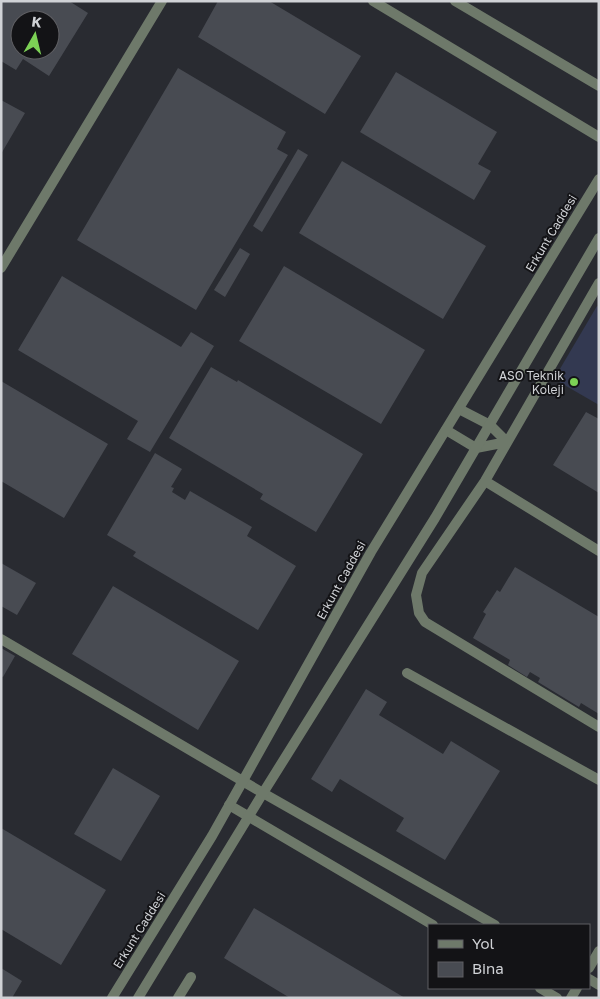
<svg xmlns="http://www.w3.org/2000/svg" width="600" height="999" viewBox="0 0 600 999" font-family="'Golos Text',sans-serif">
  <rect width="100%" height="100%" fill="#292b31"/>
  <path fill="#333951" d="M597,306L599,307V405L554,379Z"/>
  <path fill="#484b52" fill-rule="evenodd" d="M1,1H69L88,13L49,76L23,59L16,70L1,61ZM20,20H50V50H20Z
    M218,1H269L361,56L325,114L198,37Z
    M178,68L286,132L277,149L288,155L196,310L77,240Z
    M396,72L497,132L478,164L491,171L474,200L360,132Z
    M1,100L25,113L1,154Z
    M298,149L308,155L262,232L253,226Z
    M342,161L486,246L443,319L299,233Z
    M240,248L250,254L225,297L214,290Z
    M284,266L425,350L381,424L239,341Z
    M62,276L181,347L191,332L214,346L150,452L127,439L138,421L18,350Z
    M211,367L237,382L238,380L363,454L316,532L260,499L263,494L169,438Z
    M1,381L108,444L64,518L1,481Z
    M586,412L599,419V493L553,465Z
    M155,453L182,469L171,487L174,488L172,492L185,500L190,491L252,527L247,536L296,566L258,630L133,556L136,552L107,535Z
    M1,563L36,583L17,615L1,606Z
    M515,567L599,617V714L581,703L579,707L538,682L540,678L530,672L527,677L508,665L510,660L473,638L486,614L483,612L497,590L500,592Z
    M113,586L239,661L198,730L72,654Z
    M1,648L15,656L3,677L1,676Z
    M366,689L387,702L379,715L443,754L451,741L500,771L445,860L396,831L404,818L340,779L332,792L311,779Z
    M113,768L160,796L121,861L74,834Z
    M1,828L106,890L61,965L1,929Z
    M254,908L405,998H290L224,958Z
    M1,968L22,981L12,998H1Z"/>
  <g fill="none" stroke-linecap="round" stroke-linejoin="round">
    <path stroke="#6e796a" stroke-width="10" d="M599,283L485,481L422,573L416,595L419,613L425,622L599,727
      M459,409L490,425L507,442
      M446,430L476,448L507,442
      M485,481L599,551
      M407,673L599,780
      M178,998L191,977"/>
    <path stroke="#6e796a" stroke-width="10" d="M1,268L162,1
      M1,639L263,793L495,925
      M229,805L433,925
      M589,979L599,985
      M540,988L557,998"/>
    <path stroke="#6e796a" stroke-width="10" d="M373,1L599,137
      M455,1L599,86
      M589,968L599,951
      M112,998L212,836L371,552L599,179
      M138,998L263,793L435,518L599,238
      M571,998L577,988"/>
  </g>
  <circle fill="#7cd155" stroke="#131316" stroke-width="2" cx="574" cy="382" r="5"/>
  <g text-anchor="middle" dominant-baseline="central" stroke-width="4" stroke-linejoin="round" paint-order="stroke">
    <g font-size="12" fill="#d0d2d6" stroke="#131316">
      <text transform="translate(551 233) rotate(-59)">Erkunt Caddesi</text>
      <text transform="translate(341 580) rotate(-61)">Erkunt Caddesi</text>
      <text transform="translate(139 930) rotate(-58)">Erkunt Caddesi</text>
    </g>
    <g font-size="12" fill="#d0d2d6" stroke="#131316" text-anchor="end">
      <text x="564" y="375">ASO Teknik<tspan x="564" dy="14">Koleji</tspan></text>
    </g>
  </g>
  <rect width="600" height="999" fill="none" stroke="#d0d2d6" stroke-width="5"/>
  <rect x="428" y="924" width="162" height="65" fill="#131316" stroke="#5f5f63"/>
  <rect x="438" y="940" width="25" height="8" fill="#6e796a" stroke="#5f5f63"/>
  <text x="472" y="949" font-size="15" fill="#d0d2d6">Yol</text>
  <rect x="438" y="962" width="25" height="15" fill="#484b52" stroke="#5f5f63"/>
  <text x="472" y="974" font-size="15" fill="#d0d2d6">Bina</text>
  <g transform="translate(35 35) rotate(8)"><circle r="24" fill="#131316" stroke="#5f5f63"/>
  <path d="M0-4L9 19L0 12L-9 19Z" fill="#7cd155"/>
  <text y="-8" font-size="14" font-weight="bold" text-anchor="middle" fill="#d0d2d6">K</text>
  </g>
</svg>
